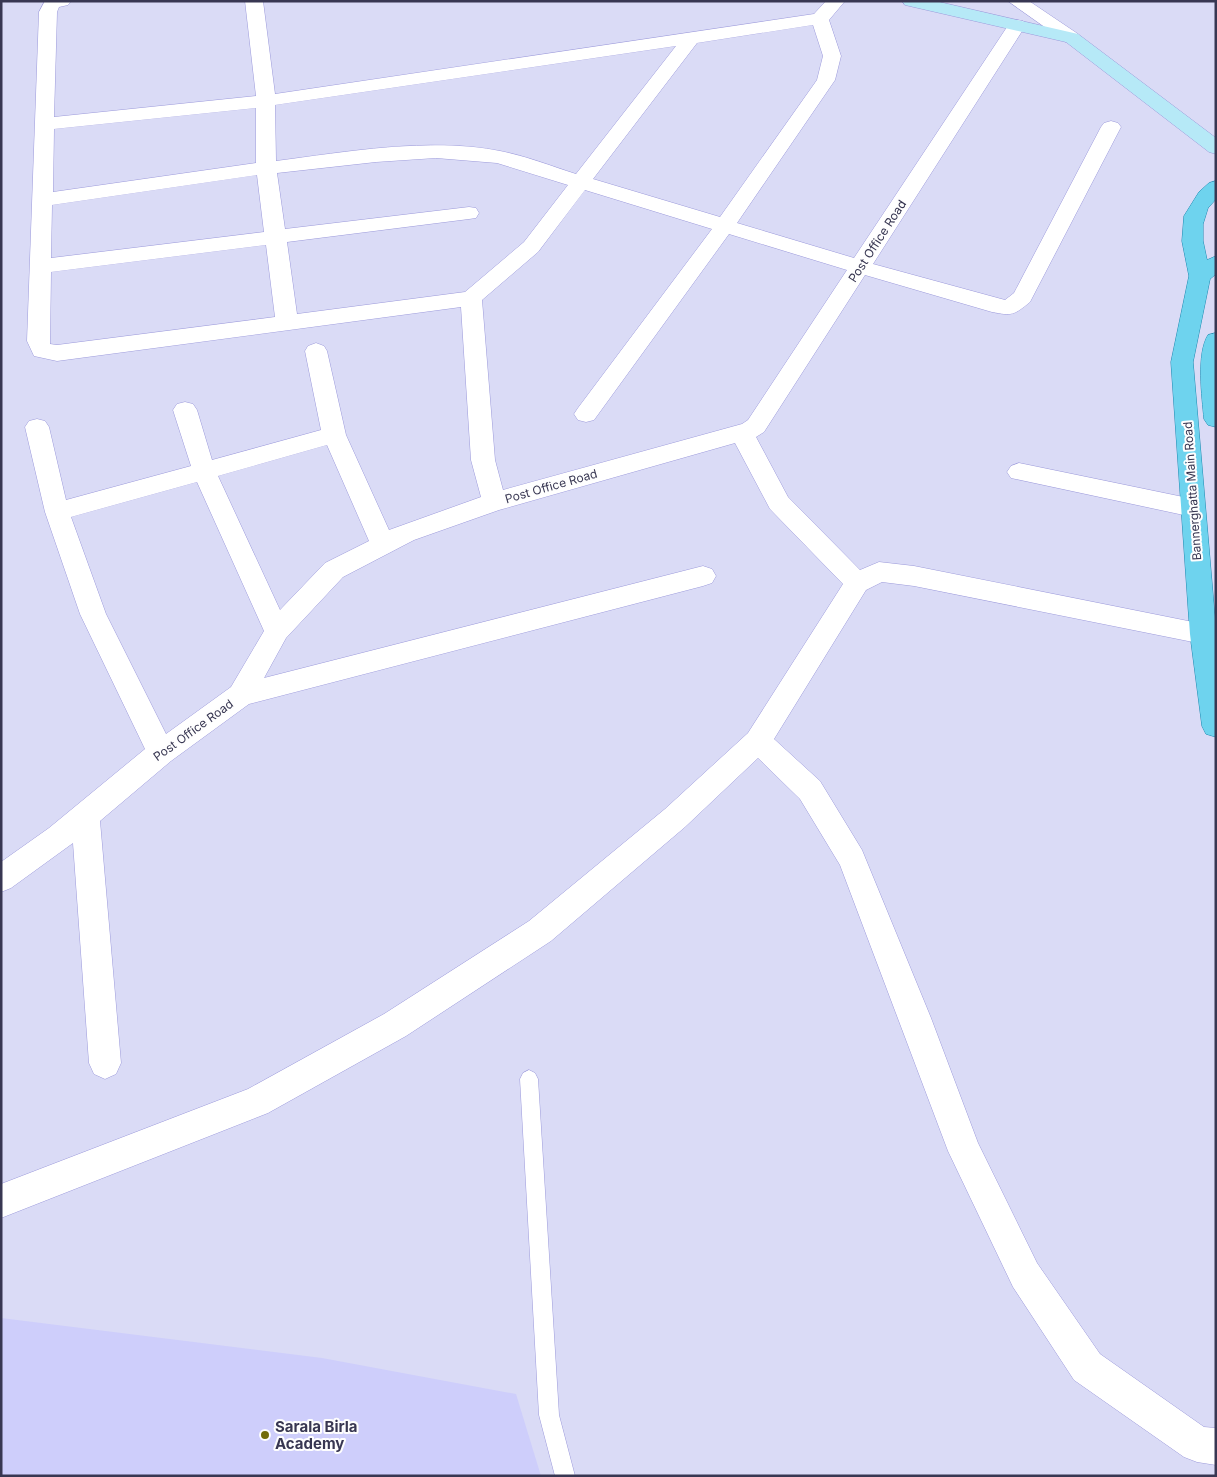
<svg xmlns="http://www.w3.org/2000/svg" width="1217" height="1477" viewBox="0 0 1217 1477" font-family="Inter,sans-serif">
  <rect width="100%" height="100%" fill="#dadbf6"/>
  <path fill="#cecefb" d="M1,1318L322,1358L516,1394L541,1476H1Z"/>
  <g fill="none" stroke-linecap="round" stroke-linejoin="round">
    <defs>
      <path id="lane" d="M529,1070L535,1073L538,1079L559,1415L575,1476H555L539,1415L520,1079L523,1073Z"/>
      <path id="street" d="M45,1H71L68,5L59,7L57,12L54,117L256,96L245,1H263L275,94L814,14L826,1H845L829,20L841,56L835,80L737,223L854,258L1011,21L1017,20L1023,21L1026,25L873,264L1005,300L1014,293L1101,127L1104,123L1111,121L1118,123L1121,127L1030,302C1014,315 1012,316 992,312L865,275L764,432L756,437L788,497L860,570L879,562L914,566L1203,624L1212,627L1216,633L1212,641L1203,644L914,586L882,582L866,590L774,739L820,781L862,850L931,1018L978,1143L1037,1263L1100,1354L1204,1427L1216,1428V1465L1197,1462L1184,1457L1074,1380L1013,1287L948,1151L840,865L800,799L758,758L685,827L551,941L406,1036L268,1113L1,1218V1184L248,1089L384,1014L529,921L665,809L748,733L843,584L770,509L735,443L499,510L414,540L343,577L286,638L264,678L703,566L712,569L716,576L712,583L703,586L249,704L171,761L100,821L121,1063L116,1074L105,1079L94,1074L89,1063L73,843L11,888L1,892V862L49,828L145,749L80,614L45,512L25,427L29,421L37,419L45,421L49,427L66,500L191,466L173,410L177,404L185,402L193,404L197,410L212,460L321,430L305,351L308,346L316,343L324,346L327,351L346,435L389,530L481,497L471,460L461,307L57,361L34,356L27,341L39,12ZM813,25L823,56L817,80L720,217L593,179L697,43ZM676,46L576,174C551,166 526,156 500,151C429,137 346,152 276,161L275,105ZM256,108V163L53,192L54,129ZM436,158L497,163L568,185L524,242L465,292L297,314L287,242L469,219L476,218L479,213L476,208L469,207L285,229L277,173L376,162ZM257,175L264,232L51,258L52,205ZM585,190L712,229L578,408L574,414L578,420L586,422L594,420L729,234L847,270L748,420L742,424L503,490L495,460L482,300L538,252ZM266,245L275,317L57,345L50,344L51,272ZM327,445L369,541L325,563L280,610L218,476ZM197,482L264,631L231,687L166,734L106,614L71,517Z
        M1008,1H1029L1078,34L1081,38L1078,42L1072,43L1066,42Z
        M1019,463L1193,499L1202,502L1205,508L1202,514L1193,517L1011,478L1007,472L1011,466Z"/>
      <path id="secondary" d="M902,1H935L1078,34L1216,138V154L1209,152L1066,42L905,5Z"/>
      <path id="primary" d="M1216,181V199L1208,208L1203,224V241L1207,260L1216,256V274L1210,279L1193,362L1216,630V737L1206,734L1202,726L1190,634L1171,362L1189,276L1182,241L1184,216L1199,192L1209,183Z
        M1216,333V427L1208,425L1204,419C1202,397 1196,354 1208,335Z"/>
    </defs>
    <use href="#lane" stroke="#9c9adb" stroke-width="1"/>
    <use href="#street" stroke="#9c9adb" stroke-width="1"/>
    <use href="#secondary" stroke="#9c9adb" stroke-width="1"/>
    <use href="#primary" stroke="#1c89b0" stroke-width="1"/>
    <use href="#lane" fill="#fff" fill-rule="evenodd"/>
    <use href="#street" fill="#fff" fill-rule="evenodd"/>
    <use href="#secondary" fill="#b6e9f7" fill-rule="evenodd"/>
    <use href="#primary" fill="#6ed3ee" fill-rule="evenodd"/>
  </g>
  <circle fill="#736c09" stroke="#fefefe" stroke-width="2" cx="265" cy="1435" r="5"/>
  <g text-anchor="middle" dominant-baseline="central" stroke-width="4" stroke-linejoin="round" paint-order="stroke">
    <g font-size="12" fill="#383752" stroke="#fefefe">
      <text transform="translate(877 241) rotate(-57)">Post Office Road</text>
      <text transform="translate(551 486) rotate(-16)">Post Office Road</text>
      <text transform="translate(1192 491) rotate(-94)">Bannerghatta Main Road</text>
      <text transform="translate(193 730) rotate(-36)">Post Office Road</text>
    </g>
    <g font-size="15" font-weight="bold" fill="#383752" stroke="#fefefe" text-anchor="start">
      <text x="275" y="1426">Sarala Birla<tspan x="275" dy="17">Academy</tspan></text>
    </g>
  </g>
  <rect width="1217" height="1477" fill="none" stroke="#383752" stroke-width="5"/>
</svg>
